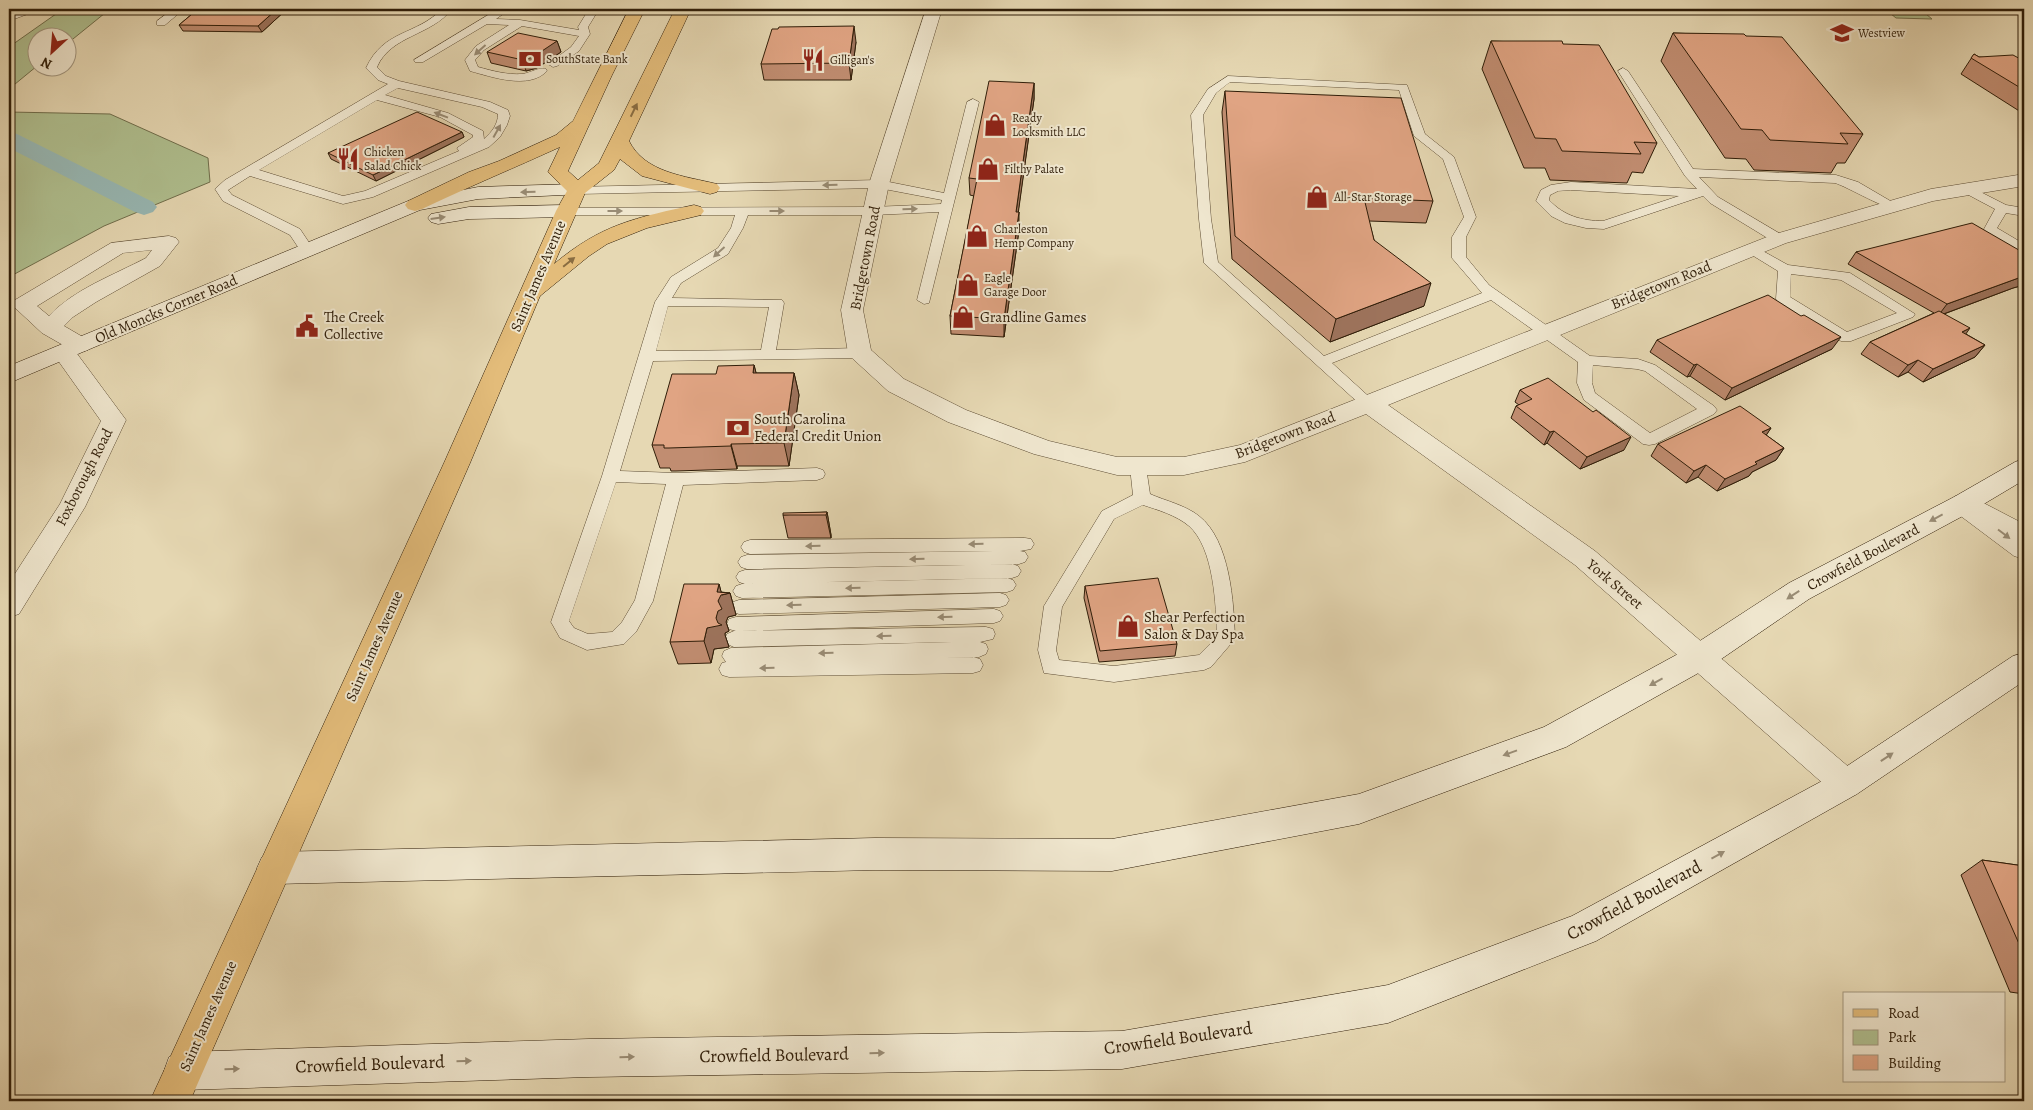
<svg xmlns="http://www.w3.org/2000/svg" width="2033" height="1110" viewBox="0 0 2033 1110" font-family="Alegreya,serif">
  <rect width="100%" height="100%" fill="#e6d8b3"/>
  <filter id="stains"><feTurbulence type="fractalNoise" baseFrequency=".004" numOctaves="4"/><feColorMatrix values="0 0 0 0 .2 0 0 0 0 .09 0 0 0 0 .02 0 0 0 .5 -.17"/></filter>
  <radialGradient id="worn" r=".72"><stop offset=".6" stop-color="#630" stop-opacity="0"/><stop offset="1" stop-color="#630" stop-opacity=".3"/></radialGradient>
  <path fill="#b0c090" stroke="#706e4c" d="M63,9H110L68,43V38H38L37,66L9,89V47Z
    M1885,9H1920L1932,19L1896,18Z
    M9,111V112L110,114L208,158L210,182L104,226L9,277Z"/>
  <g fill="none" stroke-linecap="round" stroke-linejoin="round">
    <path fill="#98b8b4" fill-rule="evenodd" d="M9,132L17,134L153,202L157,207L153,212L144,215L135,212L9,148Z"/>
    <defs>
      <path id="lane" d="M27,9H41L9,21V15Z
        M173,9H184L165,25H157V21Z
        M442,9H452C431,36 391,35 377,67L386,76L399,81L490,102L508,110L510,116L507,125L500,137L489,147L373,197L343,204L250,176L228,190L232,195L300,229L314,250L307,254L302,253L290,235L223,201L215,189L225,180L388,84L378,80L366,68C384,29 416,36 442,9ZM398,88L482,107L498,114C498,124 492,132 484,139L483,131L448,113L385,95ZM377,100L440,117L473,135V137L457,148L459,151L365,191L343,196L259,170Z
        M498,9H510L496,19L520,20L579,30L578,27L589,9H599L588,27L590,34L579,51L557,66L553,67L548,64L571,47L579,36L522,26L484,50L475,60L478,67C493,71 507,75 522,74C531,73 538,67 546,69L547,71C529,90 492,77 470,71L465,60L476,46L509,25L487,24L423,62H415L414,60Z
        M1623,68L1628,71L1693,169L1836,175L1858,182L1899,206L1897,209C1888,211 1848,187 1835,183L1699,177L1718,197L1784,236L1786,239L1784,242H1774L1710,203L1703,196L1604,229L1586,228L1565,223L1551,216L1536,201L1541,190L1551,185L1571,182L1697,189L1685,176L1618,71ZM1571,190L1679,196L1603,221C1582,221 1564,216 1549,200L1550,195L1558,191Z
        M1228,76L1407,85L1425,134L1454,157L1476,217L1466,237V257L1489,285L1590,356L1638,359L1655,365L1714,406L1717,410L1714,414L1655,444L1649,445L1643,444L1584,400L1577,383L1578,362L1491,300L1332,363L1376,403L1373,407H1363L1204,263L1199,219L1191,115L1208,89ZM1230,82L1399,90L1414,136L1443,159L1464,217L1452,237V258L1482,293L1324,356L1218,262L1211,219L1203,115L1216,93ZM1593,365L1637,369L1645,371L1697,409L1650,433L1595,393L1592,383Z
        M973,99L979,102L929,303L924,304L917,300L939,212L873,215H748L743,228L728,254L681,283L672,298L782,300L784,303L776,350L860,348L865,350L867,353L865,356L860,358L653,361L620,471L676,473L817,468L823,470L825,474L823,478L817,480L683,485L653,601L636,632L624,644L587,650L560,638L551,622L602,476L655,302L671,277L718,248L731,228L735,215H566L560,211L561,208L873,207L941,204L942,200L879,188L577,194L571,190L573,187L879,180L944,193L967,102ZM668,306L769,307L761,350L656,351ZM616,482L666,484L635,600L622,622L612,632L588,634L574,628L569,621Z
        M1967,185L2006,205L2024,208V216L2006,213L1997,228L2024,244V254L1985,232L1984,229L1995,209L1963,192L1961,189Z
        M1752,245L1788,265L1850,273L1915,314L1913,317L1851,341H1841L1778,302L1776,299L1778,271L1747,252L1745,249ZM1791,274L1841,280L1897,313L1847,332L1790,297Z
        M1138,461L1144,463L1146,467L1150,494C1166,501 1185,505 1199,516C1230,540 1234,603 1235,639L1211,667L1204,670L1114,682L1044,673L1038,650L1044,606L1102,511L1133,495L1130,467L1132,463ZM1143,505C1158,510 1176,515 1189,526C1214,548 1216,605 1217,637L1199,655L1114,666L1059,660L1056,650L1062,607L1114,519Z
        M1025,538L1031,539L1034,544L1031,549L1020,551L1025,552L1028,557L1025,562L1019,564L747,569L741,567L738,562L741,557L747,555L994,551L750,554L744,552L741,547L744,542L750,540Z
        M1012,564L1018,566L1021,571L1018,576L1012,578L745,584L739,582L736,577L739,572L745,570Z
        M1007,578L1013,580L1016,585L1013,590L1007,592L742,598L736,596L733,591L736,586L742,584Z
        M1000,593L1006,595L1009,600L1006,605L1000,607L739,614L733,612L730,607L733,602L739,600Z
        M994,609L1000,611L1003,616L1000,621L994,623L736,631L729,629L727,624L729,619L736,617Z
        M986,627L993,629L995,634L993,639L980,642L986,644L988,649L986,654L979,657L940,658L973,657L980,659L983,665L980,671L973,673L729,677L722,675L719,669L722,663L726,662L722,656L724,651L731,648L952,642L734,647L727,644L725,639L727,634L734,631Z"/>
      <path id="street" d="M926,9H942L889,184L863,310L871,350L904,379L966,410L1049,441L1117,457H1184L1240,445L1772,235L1931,189L2024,174V186L1933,201L1786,243L1388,405L1595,551L1857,774L1862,784L1857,794L1846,798L1835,794L1575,565L1366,414L1245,462L1184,475H1117L1034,454L948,422L888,391L852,358L848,353L841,310L869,184Z
        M169,236L176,238L179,242L160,266L96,302L73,317L64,326L88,340L91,345L88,350L80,352L75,351L126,420L85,507L19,614L9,617V583L60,504L101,421L52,352L56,347L63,345L42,333L12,305L15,300L111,243ZM152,250L146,258C114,275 74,289 49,316L37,306L123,253Z
        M1963,494L1972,497L2024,524V559L2014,556L1954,511L1950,504L1954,497Z"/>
      <path id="secondary" d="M577,184L584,186L587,190L584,194L478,199L420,210L9,383V366L408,201L478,187Z
        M566,205L573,207L576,211L573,215L566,217L469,219L438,224L431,222L428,218L431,214L469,207Z
        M2024,459V480L1972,511L1809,599L1711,666L1566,747L1359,824L1112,871L875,870L274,884L262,879L257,868L262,857L274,852L875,838L1112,839L1359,794L1544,727L1689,648L1789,583L1954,497L2015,462Z
        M2024,653V681L1857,794L1596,941L1388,1023L1122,1069L589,1077L183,1090L169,1085L164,1071L169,1057L183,1052L589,1039L1122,1031L1388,985L1572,916L1835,774L2013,656Z"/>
      <path id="primary" d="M629,9H645L612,75L568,171L578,180L599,163L675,9H691L629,141C645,173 685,176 717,184L720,188L717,192L710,194L642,176L620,159L614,170L585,193L554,264C602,224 635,218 694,205L701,207L704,211L701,215L647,228L607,244L589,256L540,296L470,463L190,1101H150L444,463L556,211L567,191L548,172L560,147C514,168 468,187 422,209L415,211L408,209L405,205L408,201L469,172L499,161L556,135L573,121Z"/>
    </defs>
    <use href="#lane" stroke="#5d4c33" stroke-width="1"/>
    <use href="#street" stroke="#5d4c33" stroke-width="1"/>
    <use href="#secondary" stroke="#2f1d08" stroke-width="1"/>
    <use href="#primary" stroke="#2f1d08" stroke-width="1"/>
    <use href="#lane" fill="#efe6ce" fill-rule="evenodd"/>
    <use href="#street" fill="#efe6ce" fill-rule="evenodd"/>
    <use href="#secondary" fill="#efe6ce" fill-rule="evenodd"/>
    <use href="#primary" fill="#e3bc7a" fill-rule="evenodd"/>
  </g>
  <path fill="#c18d71" stroke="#2f1d08" d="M198,9H287L262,32L183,31L179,25Z
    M778,29L856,42L851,80H764L761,64Z
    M1673,33L1746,36L1863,134L1845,163H1837L1831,173L1754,170L1746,159L1725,158L1661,61Z
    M557,41L561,52L537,68L526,71L491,63L487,52Z
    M1491,41L1563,44L1657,143L1643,173L1632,172L1627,183L1550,180L1545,168H1524L1482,69Z
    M1974,54L1979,57L2024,61V114L1961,74Z
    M1034,83V99L1018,212L1019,230L1004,337L951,334L950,316L974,196L970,195L969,178Z
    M1225,91L1433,201L1426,223L1369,221L1374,240L1424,306L1330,342L1232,259L1222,112Z
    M462,132L464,137L376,181L331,159L328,153Z
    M1856,252L2024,253V285L2013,288L1944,314L1966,334L1985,345L1975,357L1923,382L1908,372L1898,377L1861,354L1870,342L1934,313L1848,264Z
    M1657,340L1832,349L1725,400L1690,376L1687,377L1650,352Z
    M754,365L756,373H794L799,395L789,466H737V469L676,471H671L670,468H660L652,445L716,374Z
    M1520,390L1624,450L1580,469L1547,443L1544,445L1511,418L1516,406L1519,405L1515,402Z
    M1771,428L1766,435L1784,448L1776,460L1752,472L1749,476L1717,491L1698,477L1686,483L1651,456L1658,444Z
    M827,512L831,535V538H788L783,515Z
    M719,584L721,592L730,593L736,615L728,617L726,622L729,631L725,633V635L729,647L714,649L711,663L678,664L670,642Z
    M1085,586L1177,644L1175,656L1099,662L1084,598Z
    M1982,860L2024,866V994L2010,992L1961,875Z"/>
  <path fill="#9d735c" stroke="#2f1d08" d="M277,9H287L262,32L258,26Z
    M854,26L856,42L851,80L849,63Z
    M557,41L561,52L537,68L526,71L523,60Z
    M1034,83V99L1016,229V212Z
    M462,132L464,137L376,181L373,175Z
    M1019,212V230L1004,337V319Z
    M2024,276V285L2013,288L1938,316L1947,304Z
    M1431,283L1424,306L1330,342L1336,319Z
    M1970,328L1961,341L1962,332Z
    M1841,337L1832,349L1725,400L1732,388Z
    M1985,345L1975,357L1923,382L1933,369Z
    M1918,360L1908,372L1898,377L1908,365Z
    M1697,364L1690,376L1687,377L1694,365Z
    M754,365L760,388L753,373Z
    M794,373L799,395L789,466L784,443Z
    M1771,428L1763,440L1762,432Z
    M1554,431L1547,443L1544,445L1550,432Z
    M1631,437L1624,450L1580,469L1587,457Z
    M731,444L737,466V469L731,446Z
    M1784,448L1776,460L1752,472L1749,476L1717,491L1725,479L1755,462Z
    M1706,465L1698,477L1686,483L1694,471Z
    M827,512L831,535V538L826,515Z
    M719,584L722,595L730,593L736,615L728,617L726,622L729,631L725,633V635L729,647L714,649L711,663L704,641L707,628L716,618L718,601L717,592Z"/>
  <path fill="#e0a483" stroke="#2f1d08" d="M198,9H277L258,26L179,25Z
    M854,26L849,63L761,64L772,29H778L779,27Z
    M518,33L557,41L533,57L523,60L487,52Z
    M1673,33L1744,34L1746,36L1782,37L1863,134L1840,133L1848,144L1770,140L1762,130L1741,129Z
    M1491,41H1562L1563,44L1599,45L1657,143L1634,142L1641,154L1562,151L1556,139L1535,138Z
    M1974,54L1979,57L2013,55L2024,61V90L1971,58Z
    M989,81L1034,83L1016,212H1019L1004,319L950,316L977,179L969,178Z
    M1225,91L1401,98L1433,201L1364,198L1374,240L1431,283L1336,319L1235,236Z
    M417,112L462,132L373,175L328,153Z
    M1972,223L2024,253V276L1947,304L1856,252Z
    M1768,295L1801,316L1804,315L1841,337L1732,388L1697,364L1694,365L1657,340Z
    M1939,311L1970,328L1962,332L1985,345L1933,369L1918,360L1908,365L1870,342Z
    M754,365L753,373H794L784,443L731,444V446L669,448H664V445H652L672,374H716L718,366Z
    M1548,378L1593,412L1596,410L1631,437L1587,457L1554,431L1550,432L1516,406L1532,399L1520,390Z
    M1740,406L1771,428L1762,432L1784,448L1755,462L1757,464L1725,479L1706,465L1694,471L1658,444Z
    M827,512L826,515H783V513Z
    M1158,578L1177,644L1100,651L1085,586Z
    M684,584H719L717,592L730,593L721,595L718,601L722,609L718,611L716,618L718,623L722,625L707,628L704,641L670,642Z
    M1982,860L2024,866V955Z"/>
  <defs><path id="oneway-solid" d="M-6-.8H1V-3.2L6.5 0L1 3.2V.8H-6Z" transform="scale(1.25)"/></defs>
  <g fill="#998c75">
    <use href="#oneway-solid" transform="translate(480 50) rotate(138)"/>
    <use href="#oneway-solid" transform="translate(441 115) rotate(-159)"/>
    <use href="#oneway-solid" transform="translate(497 131) rotate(-61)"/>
    <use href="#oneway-solid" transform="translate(830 185) rotate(178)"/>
    <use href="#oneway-solid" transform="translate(528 192) rotate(178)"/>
    <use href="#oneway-solid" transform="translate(910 209) rotate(-2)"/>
    <use href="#oneway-solid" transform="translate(615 211)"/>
    <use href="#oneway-solid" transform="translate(777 211)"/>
    <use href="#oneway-solid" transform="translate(438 218) rotate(-8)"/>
    <use href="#oneway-solid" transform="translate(719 252) rotate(138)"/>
    <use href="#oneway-solid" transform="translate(1936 518) rotate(152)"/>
    <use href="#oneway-solid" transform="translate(2004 534) rotate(37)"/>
    <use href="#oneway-solid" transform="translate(976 544) rotate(179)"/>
    <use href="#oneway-solid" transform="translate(813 546) rotate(179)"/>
    <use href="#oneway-solid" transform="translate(917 559) rotate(179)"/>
    <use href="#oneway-solid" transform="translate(853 588) rotate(179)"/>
    <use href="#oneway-solid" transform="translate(1793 595) rotate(147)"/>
    <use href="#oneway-solid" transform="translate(794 605) rotate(179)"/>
    <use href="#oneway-solid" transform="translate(945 617) rotate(178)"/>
    <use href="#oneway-solid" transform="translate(884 636) rotate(179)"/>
    <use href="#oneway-solid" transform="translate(826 653) rotate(178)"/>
    <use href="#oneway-solid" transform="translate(767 668) rotate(179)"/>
    <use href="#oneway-solid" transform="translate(1656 682) rotate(151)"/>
    <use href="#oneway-solid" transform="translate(1510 753) rotate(160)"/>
    <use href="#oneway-solid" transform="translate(1887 757) rotate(-34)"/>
    <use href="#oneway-solid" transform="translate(1718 855) rotate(-29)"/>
    <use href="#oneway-solid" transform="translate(877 1053) rotate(-1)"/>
    <use href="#oneway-solid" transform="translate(627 1057) rotate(-1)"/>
    <use href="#oneway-solid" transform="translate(464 1061) rotate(-1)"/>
    <use href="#oneway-solid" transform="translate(232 1069) rotate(-1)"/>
  </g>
  <g fill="#896c41">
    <use href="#oneway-solid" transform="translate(634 110) rotate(-64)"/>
    <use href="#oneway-solid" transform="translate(569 262) rotate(-39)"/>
  </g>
  <defs>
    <symbol id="school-bare" viewBox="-9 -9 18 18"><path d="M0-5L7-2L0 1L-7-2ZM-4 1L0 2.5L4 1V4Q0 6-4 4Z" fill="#8f2418" stroke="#efe6ce" stroke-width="2.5" paint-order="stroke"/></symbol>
    <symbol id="bank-bare" viewBox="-9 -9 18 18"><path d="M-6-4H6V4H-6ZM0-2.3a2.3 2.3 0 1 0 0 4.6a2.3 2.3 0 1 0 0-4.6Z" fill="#8f2418" stroke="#efe6ce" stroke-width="2.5" paint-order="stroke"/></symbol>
    <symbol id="restaurant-bare" viewBox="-9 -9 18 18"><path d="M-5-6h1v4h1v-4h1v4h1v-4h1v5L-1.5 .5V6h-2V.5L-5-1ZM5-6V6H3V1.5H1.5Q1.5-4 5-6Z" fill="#8f2418" stroke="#efe6ce" stroke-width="2.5" paint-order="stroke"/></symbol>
    <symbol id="shop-bare" viewBox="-9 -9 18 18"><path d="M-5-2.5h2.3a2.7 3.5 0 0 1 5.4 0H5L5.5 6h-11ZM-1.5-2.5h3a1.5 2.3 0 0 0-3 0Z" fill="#8f2418" stroke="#efe6ce" stroke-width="2.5" paint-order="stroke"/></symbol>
    <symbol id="civic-bare" viewBox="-9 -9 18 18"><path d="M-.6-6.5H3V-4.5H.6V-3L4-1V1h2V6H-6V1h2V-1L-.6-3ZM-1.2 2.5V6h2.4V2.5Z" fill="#8f2418" stroke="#efe6ce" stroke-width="2.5" paint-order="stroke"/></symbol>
  </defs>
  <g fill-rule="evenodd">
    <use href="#school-bare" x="1826" y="17" width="32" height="32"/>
    <use href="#bank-bare" x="514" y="43" width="32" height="32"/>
    <use href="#restaurant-bare" x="797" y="44" width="32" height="32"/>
    <use href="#shop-bare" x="979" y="109" width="32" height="32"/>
    <use href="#restaurant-bare" x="332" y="143" width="32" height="32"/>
    <use href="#shop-bare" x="972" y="153" width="32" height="32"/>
    <use href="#shop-bare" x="1301" y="181" width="32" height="32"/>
    <use href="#shop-bare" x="961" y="220" width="32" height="32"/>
    <use href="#shop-bare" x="952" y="269" width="32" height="32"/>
    <use href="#shop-bare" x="947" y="301" width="32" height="32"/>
    <use href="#civic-bare" x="291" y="310" width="32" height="32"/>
    <use href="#bank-bare" x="722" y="412" width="32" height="32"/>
    <use href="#shop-bare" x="1112" y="610" width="32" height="32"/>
  </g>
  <g text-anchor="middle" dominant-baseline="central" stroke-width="4" stroke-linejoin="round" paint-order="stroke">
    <g font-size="12" fill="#2f1d08" stroke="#efe6ce" text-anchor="start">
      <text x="1858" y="33">Westview</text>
      <text x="546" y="59">SouthState Bank</text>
      <text x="830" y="60">Gilligan's</text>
      <text x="1012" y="118">Ready<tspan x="1012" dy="14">Locksmith LLC</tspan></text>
      <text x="364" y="152">Chicken<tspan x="364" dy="14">Salad Chick</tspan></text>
      <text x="1004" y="169">Filthy Palate</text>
      <text x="1334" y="197">All-Star Storage</text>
      <text x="994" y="229">Charleston<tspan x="994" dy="14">Hemp Company</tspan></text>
      <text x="984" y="278">Eagle<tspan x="984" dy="14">Garage Door</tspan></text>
    </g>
    <g font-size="15" fill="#2f1d08" stroke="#efe6ce">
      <text transform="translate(865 258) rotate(-79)">Bridgetown Road</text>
      <text transform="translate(538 276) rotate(-67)">Saint James Avenue</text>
      <text transform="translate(1661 285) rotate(-22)">Bridgetown Road</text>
      <text transform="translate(166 309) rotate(-23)">Old Moncks Corner Road</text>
      <text transform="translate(1285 435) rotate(-21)">Bridgetown Road</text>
      <text transform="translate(84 477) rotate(-63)">Foxborough Road</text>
      <text transform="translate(1863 557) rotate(-28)">Crowfield Boulevard</text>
      <text transform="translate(1615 584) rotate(40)">York Street</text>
      <text transform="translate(374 646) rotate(-66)">Saint James Avenue</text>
      <text transform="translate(208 1016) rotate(-66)">Saint James Avenue</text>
    </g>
    <g font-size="15" fill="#2f1d08" stroke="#efe6ce" text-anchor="start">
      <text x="324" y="317">The Creek<tspan x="324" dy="17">Collective</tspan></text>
      <text x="980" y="317">Grandline Games</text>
      <text x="754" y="419">South Carolina<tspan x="754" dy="17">Federal Credit Union</tspan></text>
      <text x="1144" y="617">Shear Perfection<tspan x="1144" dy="17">Salon &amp; Day Spa</tspan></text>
    </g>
    <g font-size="18" fill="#2f1d08" stroke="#efe6ce">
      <text transform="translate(1634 900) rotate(-28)">Crowfield Boulevard</text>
      <text transform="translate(1178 1038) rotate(-8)">Crowfield Boulevard</text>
      <text transform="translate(774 1055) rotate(-1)">Crowfield Boulevard</text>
      <text transform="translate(370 1064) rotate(-2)">Crowfield Boulevard</text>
    </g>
  </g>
  <rect width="2033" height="1110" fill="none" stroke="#e6d8b3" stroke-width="30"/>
  <rect x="10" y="10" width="2013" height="1090" fill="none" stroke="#2f1d08" stroke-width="2.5"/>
  <rect x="15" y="15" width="2003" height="1080" fill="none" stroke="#2f1d08"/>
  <rect x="1843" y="992" width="162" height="90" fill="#efe6ce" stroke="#a2967f"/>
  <rect x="1853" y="1009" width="25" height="8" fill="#e3bc7a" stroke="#a2967f"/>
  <text x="1888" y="1018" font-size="15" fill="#2f1d08">Road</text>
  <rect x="1853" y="1030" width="25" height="15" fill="#b0c090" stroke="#a2967f"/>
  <text x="1888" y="1042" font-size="15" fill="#2f1d08">Park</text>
  <rect x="1853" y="1055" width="25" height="15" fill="#e0a483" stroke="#a2967f"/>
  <text x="1888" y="1068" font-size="15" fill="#2f1d08">Building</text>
  <g transform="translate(52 52) rotate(206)"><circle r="24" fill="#efe6ce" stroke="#a2967f"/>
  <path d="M0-4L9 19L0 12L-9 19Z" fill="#8f2418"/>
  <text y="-8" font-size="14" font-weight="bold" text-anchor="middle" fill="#2f1d08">N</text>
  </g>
  <rect width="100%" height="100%" filter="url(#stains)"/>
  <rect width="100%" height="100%" fill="url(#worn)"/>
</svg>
